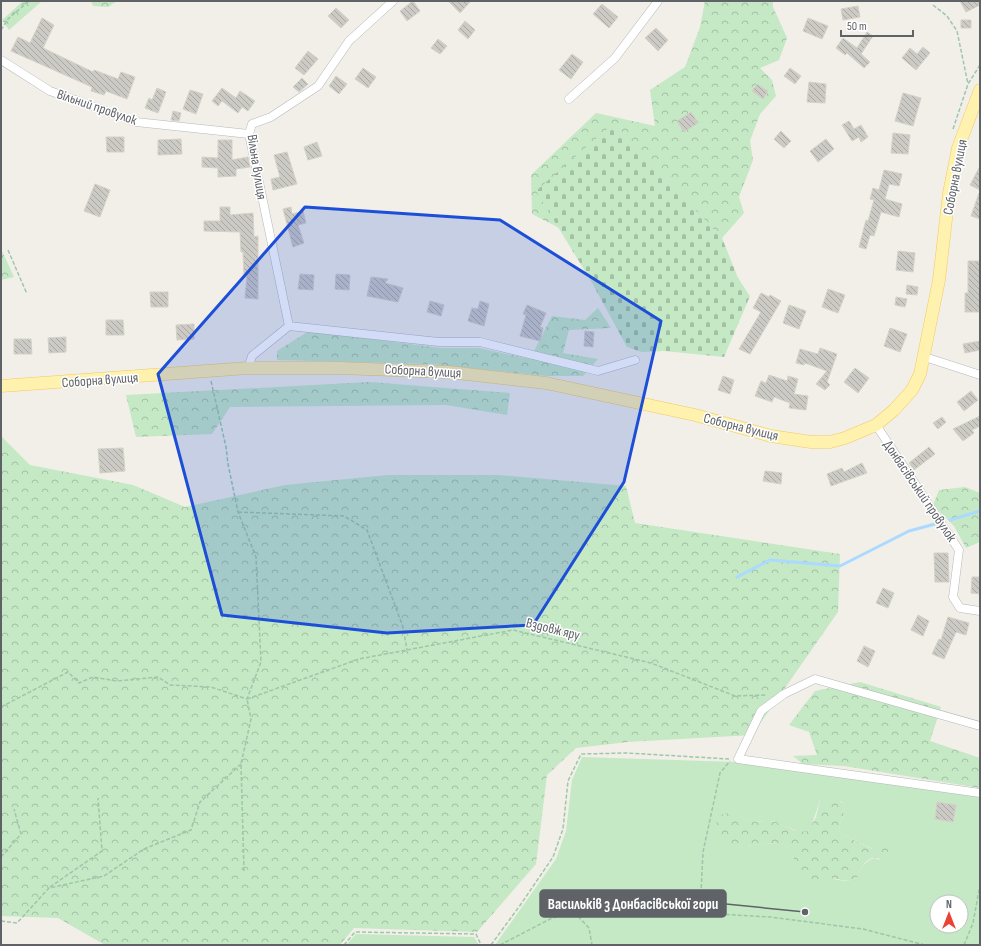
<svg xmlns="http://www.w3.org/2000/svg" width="981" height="946" viewBox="0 0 981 946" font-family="'Sofia Sans Condensed',sans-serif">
  <defs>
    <pattern id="forest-crowns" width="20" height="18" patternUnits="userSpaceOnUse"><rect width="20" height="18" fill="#c5e8c5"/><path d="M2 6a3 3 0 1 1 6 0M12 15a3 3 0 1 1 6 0" fill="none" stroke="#a3c0a4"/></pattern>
    <pattern id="cemetery-stones" width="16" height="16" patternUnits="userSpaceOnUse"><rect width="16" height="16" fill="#c5e8c5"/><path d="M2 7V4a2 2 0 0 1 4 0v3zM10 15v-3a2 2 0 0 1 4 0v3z" fill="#a3c0a4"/></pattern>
    <pattern id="building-back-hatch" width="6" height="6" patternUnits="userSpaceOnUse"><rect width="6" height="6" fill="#cccac5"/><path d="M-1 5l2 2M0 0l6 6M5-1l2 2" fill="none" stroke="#a9a8a4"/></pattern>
  </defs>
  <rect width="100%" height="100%" fill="#f1efe8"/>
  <path fill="#c5e8c5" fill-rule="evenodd" d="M582,757L737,762L980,796V945H495L556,859L566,831L572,780ZM820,800L841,801L845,804C845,813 840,822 839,831L843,835L877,851L880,860L874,858C865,861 860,869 857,878C837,888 811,868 793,858L794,853C783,836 757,847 741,847L730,814L751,821H773L802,833L808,831L811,827ZM937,902H961V926H937Z
    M356,934L474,937L479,945H346Z"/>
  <path fill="url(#forest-crowns)" d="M23,1H42L9,30L2,20Z
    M91,1H117L108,7L93,6Z
    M705,1H773V7L787,38L779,60L760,68L772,80L776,96L760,114L750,141L753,160L739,197L744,213L722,238L664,215L577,237L532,214L531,175L596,113L655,126L650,90L685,67L700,27Z
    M1,249L14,277L1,280Z
    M598,308L611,328L569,330L563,353L598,359L583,376H547L430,364L277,360V351L309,331L441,348H479L530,359L552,316L585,320Z
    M369,382L510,393L507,415L446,405L230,407L212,434L136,437L126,395Z
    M1,436L30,465L133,485L185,507L285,485L388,475H499L626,486L635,523L840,554L838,612L752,735L628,742L576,748L547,775L536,864L477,932L354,928L340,945H105L58,918L1,916Z
    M965,487L980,493V542L966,548L954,526L933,505L939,490Z
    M860,682L941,707L930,741L980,758V788L844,766L803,764L793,756L817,755L809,732L789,725L815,691Z
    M825,798L836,799L845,804C845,813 840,822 839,831L843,835L872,849L877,850L881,847H887L890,857L885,860C881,860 876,857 872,858C864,860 860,871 857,878C847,883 841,879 830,878C822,885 812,882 803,879L794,864L793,853C784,838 761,845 747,847C738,848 727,846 719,843C714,832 713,810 731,814C738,815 745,820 752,821C760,822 768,820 776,822C787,826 796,834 808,831L816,817L820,800Z"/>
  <path fill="url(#cemetery-stones)" d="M614,123L722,238L738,278L750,296L724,357L664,351L642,352L627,347L591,281L536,191Z"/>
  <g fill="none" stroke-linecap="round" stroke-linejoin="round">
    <path stroke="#aadaff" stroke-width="3" d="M950,520L980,511
      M737,577L770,560L840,566L909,531L935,524"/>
  </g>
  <path fill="url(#building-back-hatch)" stroke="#d6d1c6" d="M413,1L420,11L407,21L400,11Z
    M448,1H471L460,13Z
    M960,1H980V5L966,12Z
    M602,4L618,17L609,28L593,14Z
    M858,6L860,17L843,20L841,9Z
    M336,8L349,20L341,28L328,16Z
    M42,18L54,25L43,48L93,72L94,70L118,79L121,72L135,77L127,99L106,91L104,95L91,91L92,87L11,51L18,37L30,43Z
    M808,18L828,26L822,39L803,31Z
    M961,20H971V28H961Z
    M465,21L475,30L468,39L458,30Z
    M656,28L668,40L658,51L645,38Z
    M867,32L873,36L861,54L870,62L864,68L847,53L845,55L836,48L843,38L857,48Z
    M438,39L447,46L440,54L431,48Z
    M923,47L930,53L916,70L902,58L910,48L917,54Z
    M308,51L318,59L304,75L295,68Z
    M572,54L583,62L571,79L559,70Z
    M363,68L376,77L368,88L355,79Z
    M790,68L801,76L795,84L784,76Z
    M336,76L347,84L339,94L329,86Z
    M302,78L308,84L299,92L293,87Z
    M809,82L826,84L825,103L807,102Z
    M757,84L768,91L763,99L752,91Z
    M157,88L166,92L158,113L145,108L149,98L152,100Z
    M222,88L236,98L240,91L255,101L248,111L242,107L238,113L222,101L218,106L212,101Z
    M190,90L203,94L196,114L183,109Z
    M903,93L921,98L913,126L895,121Z
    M173,111L181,113L179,121L171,120Z
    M691,112L698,123L684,132L677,121Z
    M849,121L854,129L861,125L868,137L861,142L859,137L852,141L842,125Z
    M781,131L791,141L784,148L774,139Z
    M893,133L910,135L908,154L891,153Z
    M106,137H124V152H107Z
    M181,139L182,154L158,155V140Z
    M826,139L834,149L818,162L810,151Z
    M218,140H232V160L248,157L250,167L236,169V176L218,177V168L202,167V157L218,158Z
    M317,142L322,156L308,160L304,147Z
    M287,152L297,184L273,190L271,179L280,177L274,155Z
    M980,166V190L970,185Z
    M884,170L902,174L899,186L889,184L885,199L902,204L899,217L881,212L874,236L870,235L866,249L859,247L866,220L868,221L874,200L870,199L873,188L879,190Z
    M95,184L110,190L100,217L84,211Z
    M979,193H980V219L971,216Z
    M220,207H230V215L253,213L254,237L258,236V299L245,298L247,276H244L243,252H241L240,232L204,231V221H220Z
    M291,207L292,214L303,211L306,223L298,225L304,243L293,247L283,209Z
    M898,251L915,253L913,272L896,270Z
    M968,261H980V312H965V293H968Z
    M300,274L314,275L313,290L298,289Z
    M336,274L350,275L349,290L335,289Z
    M371,277L388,279L385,283L403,288L398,302L367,296Z
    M907,285L918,287L917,295L906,294Z
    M828,289L845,295L838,313L822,307Z
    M150,292H168V307H151Z
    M761,293L769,297L770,295L781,301L750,354L739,349L761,312L753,308Z
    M896,297L907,299L905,307L895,305Z
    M430,301L444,305L441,316L427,312Z
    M480,301L489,304L484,326L468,321L472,308L478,309Z
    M527,305L546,313L540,327L543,328L540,341L520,336L526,315L523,314Z
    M789,305L806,311L799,329L783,323Z
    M106,320H123L124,335H106Z
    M194,324V339L177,340L176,325Z
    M890,328L907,334L900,352L884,346Z
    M585,331L594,332L593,347L584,346Z
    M66,337V352L49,353L48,338Z
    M14,339H31L32,354H14Z
    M980,341V350L965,353L963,344Z
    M820,348L837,354L827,382L830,385L825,390L816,384L827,371L805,363L804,365L796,363L800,349L818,354Z
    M855,368L869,378L858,393L844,382Z
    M769,375L787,381L788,376L798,379L794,394L808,396L806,410L789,408L790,403L774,397L772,402L755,396L761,381L766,383Z
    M723,376L734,380L730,394L718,390Z
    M971,391L978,400L964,411L957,402Z
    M980,416V426L972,430L974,433L963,441L953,429Z
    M942,417L946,422L938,429L933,423Z
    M929,447L935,454L914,470L909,463Z
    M123,448L125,471L100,473L98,449Z
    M862,463L867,473L831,486L827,474L842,468L844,472Z
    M765,471L782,473L781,484L763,481Z
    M934,553H948L949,582H935Z
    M972,577H980V594L971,593Z
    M883,588L894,593L888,608L876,603Z
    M918,615L929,621L923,636L911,630Z
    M948,617L969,623L966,635L956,632L944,659L932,654L939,639L941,640Z
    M864,646L875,651L868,667L857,661Z
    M937,802L956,805L953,822L935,819Z"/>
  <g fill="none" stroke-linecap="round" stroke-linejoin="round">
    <defs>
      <path id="street" d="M1,60L50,91L136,122L249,134
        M569,99L615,58L658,1
        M289,326L249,134L252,124L271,117L318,86L349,41L393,1
        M925,357L980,375
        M248,368L252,356L289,326L439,342H480L598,371L635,360
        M876,425L959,550L953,597L960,608L980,611
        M980,726L815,679L784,694L761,711L738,759L980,793"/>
      <path id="primary" d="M1,386L248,368H339L449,372L546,383L695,415L771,436L811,442H830L845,438L876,425L894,410L912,390L920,374L939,280L949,193L958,148L980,90"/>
    </defs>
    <use href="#street" stroke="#b5b8bc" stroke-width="9"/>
    <use href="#primary" stroke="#f2c960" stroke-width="13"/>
    <path stroke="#9cc7a9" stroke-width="1.5" stroke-dasharray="4 2" stroke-linecap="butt" d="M933,5L947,16L957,31L968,84
      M1,30L8,19L29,1
      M953,129L968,84L980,65
      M8,250L27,294
      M211,381L226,447L228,464L238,512L256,557L261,662L247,699
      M238,512L344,516L367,530L403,627L407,650
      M247,699L359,659L513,630L651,663L735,696L767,695
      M1,707L68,672L79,683L93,677L117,681L158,677L170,685L211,687L247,699
      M1,857L21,834L14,809
      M244,871L241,764L251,719L247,699
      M50,887L102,851L98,798
      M574,912L589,928L592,945
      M700,912L703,852L720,773L730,761
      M1,921L17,923L49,888L104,876L144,849L191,830L200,802L241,764
      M344,945L355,932L476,934L481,945
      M491,945L521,904L553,857L563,829L568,781L581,754L627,753L729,759
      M500,945L552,918L597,908L645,915L700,913L770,917L863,929L925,945
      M964,945L973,923L980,885"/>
    <use href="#street" stroke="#fff" stroke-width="8"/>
    <use href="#primary" stroke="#fff2af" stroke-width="12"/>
  </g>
  <path fill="#1d4ed8" fill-opacity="0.2" stroke="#1d4ed8" stroke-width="3" stroke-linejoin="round" d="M305,207L500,220L661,321L624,482L533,625L387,633L222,615L158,374Z"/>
  <g text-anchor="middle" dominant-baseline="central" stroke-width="3" stroke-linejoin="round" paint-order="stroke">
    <g font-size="14" fill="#5f6368" stroke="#fff">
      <text transform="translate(97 107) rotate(19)">Вільний провулок</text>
      <text transform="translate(257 167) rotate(81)">Вільна вулиця</text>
      <text transform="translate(955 177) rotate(-79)">Соборна вулиця</text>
      <text transform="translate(423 371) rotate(3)">Соборна вулиця</text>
      <text transform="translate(100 380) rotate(-4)">Соборна вулиця</text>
      <text transform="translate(741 427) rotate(14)">Соборна вулиця</text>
      <text transform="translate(920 491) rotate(56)">Донбасівський провулок</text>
      <text transform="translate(553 629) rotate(14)">Вздовж яру</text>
    </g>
  </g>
  <path fill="none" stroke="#5f6368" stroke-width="1.5" d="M805 912L726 904"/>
  <circle fill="#5f6368" stroke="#fff" stroke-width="1.5" cx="805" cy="912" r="4"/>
  <rect fill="#5f6368" stroke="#5f6368" stroke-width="1.5" x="540" y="890" width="186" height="27" rx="4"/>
  <g font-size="15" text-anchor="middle" font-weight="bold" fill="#fff">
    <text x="633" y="909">Васильків з Донбасівської гори</text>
  </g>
  <rect width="981" height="946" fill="none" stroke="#5f6368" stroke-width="4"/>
  <g transform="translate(949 914)"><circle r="19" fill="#ffffff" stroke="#bfc1c3"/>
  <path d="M0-3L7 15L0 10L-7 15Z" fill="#ea4335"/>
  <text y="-6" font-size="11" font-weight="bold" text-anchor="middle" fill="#5f6368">N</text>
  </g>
  <path d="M841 30v6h72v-6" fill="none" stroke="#5f6368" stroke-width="2"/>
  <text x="847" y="30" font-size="12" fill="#5f6368" stroke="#ffffff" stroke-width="3" paint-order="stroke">50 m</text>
</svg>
